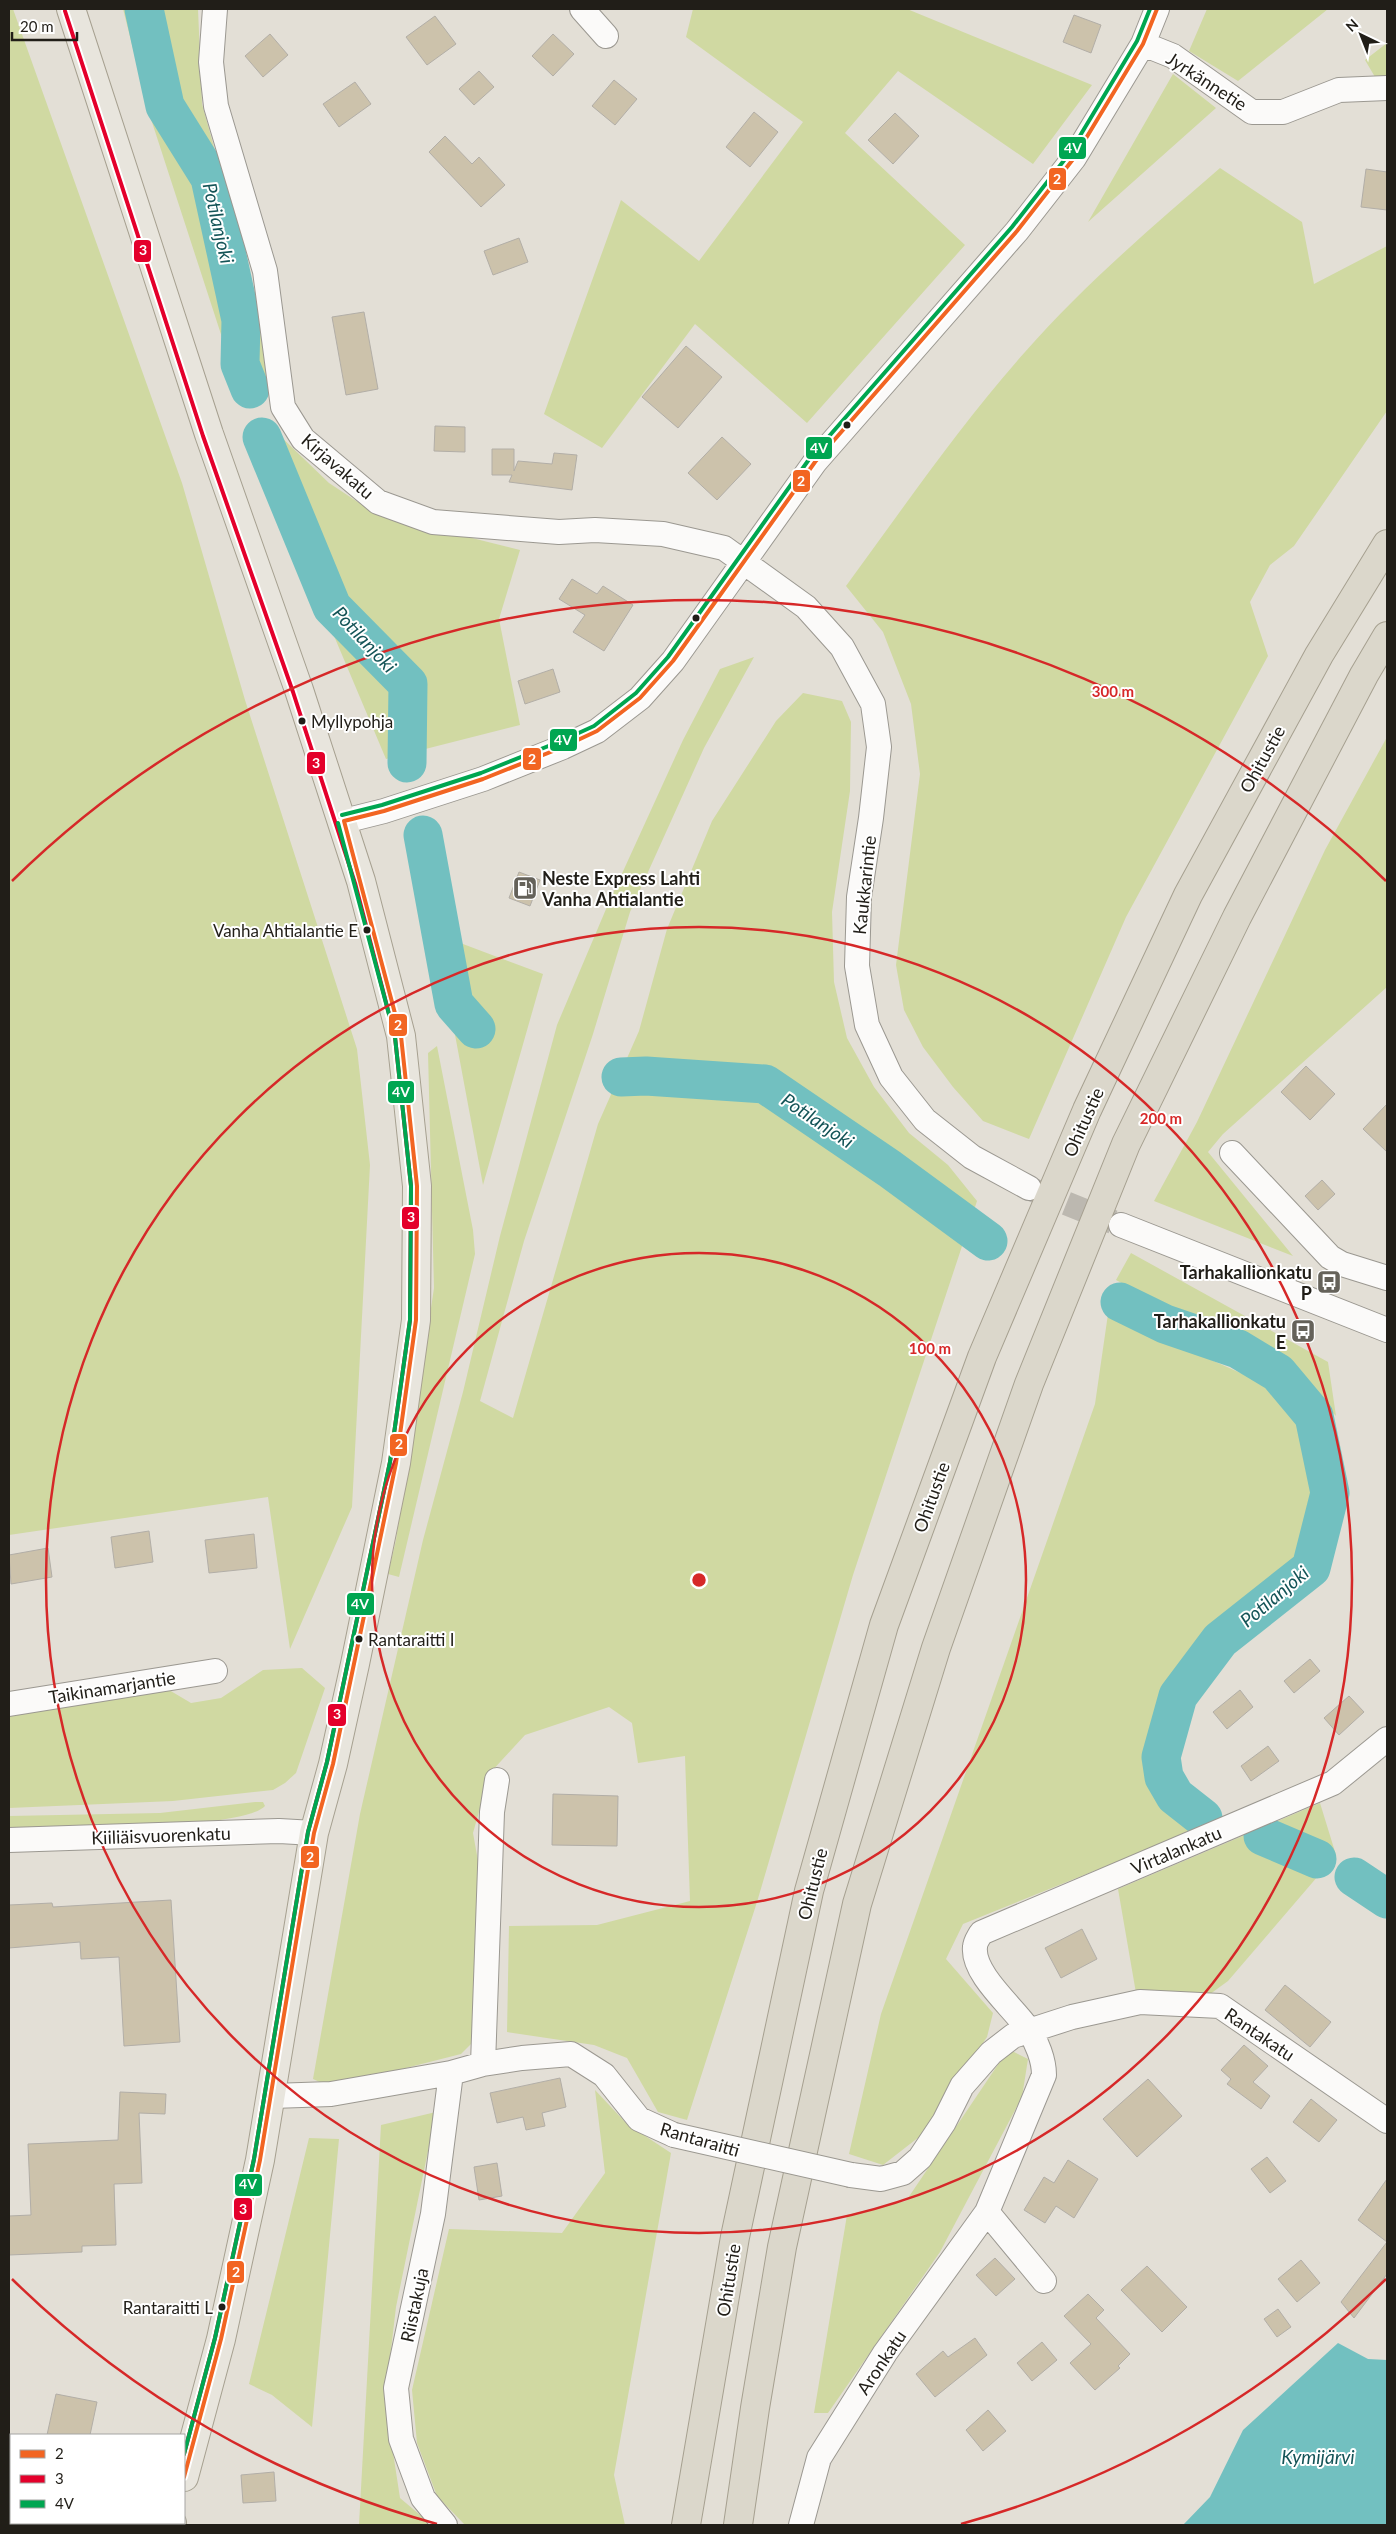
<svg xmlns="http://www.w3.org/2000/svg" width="1396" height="2534" viewBox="0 0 1396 2534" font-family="Lato,sans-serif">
  <rect width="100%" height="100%" fill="#e3dfd6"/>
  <path fill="#d0d9a2" d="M9,9H13L182,483L245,700L357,1049L370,1165L352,1507L290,1649L268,1497L9,1535Z
    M123,9H198L202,104L255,294L269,393L243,402L150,116Z
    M693,9H907L1092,85L1033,164L898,71L845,133L965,245L807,423L695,324L602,448L544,414L621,200L699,261L803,122L686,37Z
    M1207,9H1328L1238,81L1189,51Z
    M1387,43V77H1375L1365,60Z
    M1173,74L1216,108L1088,222Z
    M1220,168L1302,222L1314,284L1387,246V411L1294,546L1270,565L1250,602L1268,656L1126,917L1029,1139L983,1121L953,1087L923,1047L904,1010L896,965L920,774L911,704L883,632L846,586C904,507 960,425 1025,352C1084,285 1153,226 1220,168Z
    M275,431L329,483L376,514L520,550L499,619L520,725L386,759L253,444Z
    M754,657L704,748L630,912L593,1034L524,1241L480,1401L513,1418L598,1124L639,1031L667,929L712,821L776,721L803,693L842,701L851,722L850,791L832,912L834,982L847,1038L874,1087L909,1133L948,1165L977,1201L853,1575L757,1902L687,2120L658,2112L627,2058L594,2045L507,2032L509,1926L597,1925L690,1901L685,1756L638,1763L632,1723L609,1707L525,1735L490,1773L473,1833L480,1872V2035L461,2054L390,2072L324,2084L313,2079L360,1814L423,1540L463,1392L500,1236L557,1025L609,902L683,740L720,669Z
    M1387,737V987L1223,1134L1208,1152L1293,1256L1154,1201L1197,1122L1325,850Z
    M455,941L543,974L483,1185L453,1024Z
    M437,1046L473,1230L475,1254L399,1577L388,1574L396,1540L434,1288L428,1053Z
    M1131,1253L1328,1362L1336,1416L1273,1351L1171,1309L1116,1280Z
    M1108,1314L1274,1388L1301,1425L1313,1489L1293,1564L1205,1631L1166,1694L1148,1785L1200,1828L963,1924L946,1959L993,2013L987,2037L919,2137L883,2165L849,2154L881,2014L1095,1404Z
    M302,1668L325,1688L296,1773L285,1783L273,1790L173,1801L9,1808V1709L164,1687L191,1703L221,1698L263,1670Z
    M255,1802H263L265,1806C243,1830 50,1830 9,1831V1816L160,1813Z
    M1320,1803L1336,1855L1228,1981L1206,1997L1136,1993L1118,1889Z
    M1012,2051L1028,2059L1022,2097L940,2252L828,2413H814L847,2215L906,2201L999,2063Z
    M595,2090L627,2124L671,2153L614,2475L625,2525H465L437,2496L417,2443L412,2390L449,2229L562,2233L605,2173Z
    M436,2112L396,2307L385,2400L400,2498L432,2525H359L381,2125Z
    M309,2138L339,2139L312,2427L272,2395L249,2384Z"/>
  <path fill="#72c0c0" d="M1338,2343L1368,2359L1387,2360V2525H1183L1210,2497L1243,2430Z"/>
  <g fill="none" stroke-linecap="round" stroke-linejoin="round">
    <path stroke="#72c0c0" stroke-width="39" d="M144,9L165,106L210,178L241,320L240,364L250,389
      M262,437L332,607L408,684L407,763
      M423,835L454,1004L476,1029
      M621,1077L646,1076L765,1084L890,1169L988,1241
      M1120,1302L1165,1324L1238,1349L1278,1373L1314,1416L1330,1493L1311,1568L1220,1640L1178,1696L1161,1757L1164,1777L1175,1796L1203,1818
      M1263,1836L1317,1859
      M1354,1877L1387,1899"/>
  </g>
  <path fill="#ccc2ab" stroke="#b2aea7" d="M1074,15L1101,25L1091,53L1063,42Z
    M435,16L456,44L427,65L406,37Z
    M270,34L288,55L263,77L245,56Z
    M553,34L574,54L553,76L532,56Z
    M479,71L494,87L474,105L459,89Z
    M614,80L637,99L615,125L592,106Z
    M355,82L371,104L339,127L323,104Z
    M754,112L778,132L750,167L726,147Z
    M895,113L919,136L893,164L868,140Z
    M445,136L472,164L479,157L505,185L481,207L429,152Z
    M1366,169L1387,172V210L1361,207Z
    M519,238L528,262L493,275L484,251Z
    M364,312L378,389L346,395L332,317Z
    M686,346L722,377L678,428L642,397Z
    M435,426L465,427V452L434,451Z
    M722,437L751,464L717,500L688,473Z
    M492,449H514V471L518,461L552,464L554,453L577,455L572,490L509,482L512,475H492Z
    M572,579L597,594L603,586L633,605L604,651L573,632L585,615L559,599Z
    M553,669L560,692L525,704L518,681Z
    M519,872L540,880L530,906L509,898Z
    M1306,1066L1335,1094L1310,1120L1281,1092Z
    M1387,1104V1152L1363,1129Z
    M1322,1180L1335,1194L1318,1210L1305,1196Z
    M149,1531L153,1562L115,1568L111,1537Z
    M254,1534L257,1568L209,1573L205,1540Z
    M48,1548L52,1577L11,1584L9,1555Z
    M1310,1659L1320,1671L1294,1693L1284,1681Z
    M1240,1690L1253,1707L1227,1729L1213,1712Z
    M1349,1696L1364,1712L1339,1735L1324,1718Z
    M1268,1746L1279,1761L1251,1781L1241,1766Z
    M553,1794L618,1796L617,1846L552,1845Z
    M171,1900L180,2042L124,2046L119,1957L81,1959L80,1942L9,1948V1905L52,1903L53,1907Z
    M1082,1929L1097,1959L1061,1978L1045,1948Z
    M1285,1985L1331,2022L1310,2047L1265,2010Z
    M1244,2045L1268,2066L1253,2082L1270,2096L1261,2109L1227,2084L1231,2079L1221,2070Z
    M560,2078L566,2107L542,2113L545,2126L526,2130L523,2117L497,2123L490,2093Z
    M1148,2079L1182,2116L1137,2157L1103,2119Z
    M120,2092L166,2094L165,2114L139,2113L142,2183L114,2184L116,2245L82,2246V2252L9,2255V2216L31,2215L28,2144L118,2140Z
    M1311,2099L1337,2120L1319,2142L1293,2122Z
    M1267,2157L1286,2181L1270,2193L1251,2169Z
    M1068,2160L1098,2179L1074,2218L1056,2206L1045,2223L1024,2210L1044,2177L1054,2183Z
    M497,2163L502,2196L479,2200L474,2167Z
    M1387,2179V2242L1358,2220Z
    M1387,2242V2274L1354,2318L1341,2302Z
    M995,2258L1015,2279L996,2296L976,2275Z
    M1301,2260L1320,2283L1297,2302L1278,2279Z
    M1147,2266L1187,2307L1162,2332L1121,2290Z
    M1088,2294L1104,2310L1096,2318L1130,2354L1118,2366L1120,2368L1095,2390L1070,2363L1091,2344L1064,2316Z
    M1278,2309L1291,2327L1277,2337L1264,2319Z
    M975,2338L987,2355L935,2397L916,2374L943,2351L948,2357Z
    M1042,2342L1057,2360L1032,2381L1017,2363Z
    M56,2394L97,2402L90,2435H47Z
    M988,2410L1006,2431L983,2451L966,2430Z
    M274,2472L276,2501L243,2503L241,2475Z"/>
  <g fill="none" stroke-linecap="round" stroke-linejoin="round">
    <path stroke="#bcb8b0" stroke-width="24" stroke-dasharray="24 12" stroke-linecap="butt" d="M1033,1190L1113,1222"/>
    <defs>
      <path id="minor" d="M215,9L211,62L216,106L265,271L283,407L303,439L378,502L433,522L559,532L595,530L663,534L724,548L806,607L842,647L873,704L879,747L871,818L859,897L857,966L867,1025L891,1077L925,1120L972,1157L1029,1188
        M582,9L606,36
        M1143,44L1173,56L1252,112H1283L1339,90L1387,88
        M344,821L384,811L483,779L563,747L597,731L640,698L673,661L815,462L1017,231L1074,158L1143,44L1157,9
        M1232,1153L1330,1257L1342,1264L1387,1278
        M1121,1225L1387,1330
        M9,1704L215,1671
        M9,1840L279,1831L314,1833
        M483,2064L492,1812L497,1780
        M272,2096L331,2094L451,2073L483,2064L522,2058L571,2054L604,2075L639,2119L674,2135
        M851,2175L881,2179L903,2173L920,2158L944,2122L962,2086L991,2053L1013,2036L1072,2017L1140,2002L1220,2006L1387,2121
        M987,2212L1044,2281
        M445,2525L423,2498L401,2439L396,2388L433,2214L451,2073
        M801,2525L819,2458L885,2353L987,2212L1044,2075C1044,2060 1037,2042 1028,2029C1014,2008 972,1974 975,1947C975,1942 979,1937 981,1933L1333,1783L1387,1739"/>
      <path id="major" d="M71,9L209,434L299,690L361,881L401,1036L417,1186L416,1320L396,1463L355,1664L333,1764L314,1833L260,2160L221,2339L184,2477
        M171,2525L172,2523"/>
      <path id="highway" d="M686,2525L735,2237L809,1891L884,1625L982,1357L1087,1110L1188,895L1319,655L1387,544
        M738,2525L755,2408L782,2247L857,1904L936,1648L1029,1384L1126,1144L1237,917L1364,675L1387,636"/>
    </defs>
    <use href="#minor" stroke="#9b9891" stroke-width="26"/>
    <use href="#major" stroke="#a6a090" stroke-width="30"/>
    <use href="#highway" stroke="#a6a090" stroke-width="30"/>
    <use href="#minor" stroke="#fbfaf9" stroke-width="24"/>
    <use href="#major" stroke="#e8e5dd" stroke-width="28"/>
    <use href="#highway" stroke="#dbd7cb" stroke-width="28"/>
    <defs>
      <path id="minor-bridge" d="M674,2135L851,2175"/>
    </defs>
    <use href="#minor-bridge" stroke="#9b9891" stroke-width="26" stroke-linecap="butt"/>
    <use href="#minor-bridge" stroke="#fbfaf9" stroke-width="24"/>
    <defs>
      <path id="bus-1" d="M344,821L384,811L483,779L563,747L597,731L640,698L673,661L815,462L1017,231L1074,158L1143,44L1157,9
        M184,2477L221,2339L260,2160L314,1833L333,1764L396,1463L416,1320L417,1186L401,1036L344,821"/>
      <path id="bus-2" d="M65,11L203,436L293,692L355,883L395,1037L411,1186L410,1320L390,1462L327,1762L308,1832L254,2159L215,2338L184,2454"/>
      <path id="bus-3" d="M342,815L382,805L481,773L561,741L594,726L636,693L668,657L810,458L1012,227L1069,154L1137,41L1150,9
        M184,2454L215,2338L254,2159L308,1832L327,1762L390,1462L410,1320L411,1186L395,1037L338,823"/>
    </defs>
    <use href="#bus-1" stroke="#fff" stroke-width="8"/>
    <use href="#bus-2" stroke="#fff" stroke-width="8"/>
    <use href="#bus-3" stroke="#fff" stroke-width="8"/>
    <use href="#bus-1" stroke="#f26522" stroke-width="4"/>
    <use href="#bus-2" stroke="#e4002b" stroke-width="4"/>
    <use href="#bus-3" stroke="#00a651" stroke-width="4"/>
  </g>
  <g fill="none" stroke="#d62828" stroke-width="2.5">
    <circle cx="699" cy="1580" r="327"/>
    <circle cx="699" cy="1580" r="653"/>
    <path d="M1386 2279A980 980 0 0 1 961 2524M437 2524A980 980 0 0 1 12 2279M12 881A980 980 0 0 1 1386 881"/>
  </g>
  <defs>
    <symbol id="fuel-square" viewBox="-11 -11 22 22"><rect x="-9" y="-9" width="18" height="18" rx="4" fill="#65625a" stroke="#fff"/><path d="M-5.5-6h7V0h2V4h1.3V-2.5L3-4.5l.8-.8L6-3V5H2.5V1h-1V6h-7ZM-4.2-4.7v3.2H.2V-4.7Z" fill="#fff"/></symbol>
    <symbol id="bus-square" viewBox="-11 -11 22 22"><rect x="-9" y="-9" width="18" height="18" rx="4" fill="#65625a" stroke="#fff"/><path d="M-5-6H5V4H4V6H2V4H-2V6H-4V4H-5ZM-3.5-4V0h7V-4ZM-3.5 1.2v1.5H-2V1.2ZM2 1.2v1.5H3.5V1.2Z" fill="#fff"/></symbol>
  </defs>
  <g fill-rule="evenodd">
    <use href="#fuel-square" x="511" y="874" width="28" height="28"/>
    <use href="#bus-square" x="1315" y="1268" width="28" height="28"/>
    <use href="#bus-square" x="1289" y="1317" width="28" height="28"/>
  </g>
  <g fill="#211e18" stroke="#fff" stroke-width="2">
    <circle cx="847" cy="425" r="4.5"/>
    <circle cx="696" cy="618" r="4.5"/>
    <circle cx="302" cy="721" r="4.5"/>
    <circle cx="367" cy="930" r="4.5"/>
    <circle cx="359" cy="1639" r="4.5"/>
    <circle cx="222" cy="2307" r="4.5"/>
  </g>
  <g text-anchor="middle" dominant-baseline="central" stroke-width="4" stroke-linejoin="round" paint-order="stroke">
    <g font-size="17" fill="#211e18" stroke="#fff" text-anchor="start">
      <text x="311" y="721">Myllypohja</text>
      <text x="358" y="930" text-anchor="end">Vanha Ahtialantie E</text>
      <text x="368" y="1639">Rantaraitti I</text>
      <text x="213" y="2307" text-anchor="end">Rantaraitti L</text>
    </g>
    <g font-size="18" fill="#211e18" stroke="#fff">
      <text transform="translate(1207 81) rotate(33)">Jyrkännetie</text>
      <text transform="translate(338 466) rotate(41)">Kirjavakatu</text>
      <text transform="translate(1262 759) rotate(-61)">Ohitustie</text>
      <text transform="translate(864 885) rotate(-84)">Kaukkarintie</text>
      <text transform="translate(1083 1122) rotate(-66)">Ohitustie</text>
      <text transform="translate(931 1497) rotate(-70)">Ohitustie</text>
      <text transform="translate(112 1687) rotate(-9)">Taikinamarjantie</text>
      <text transform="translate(161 1835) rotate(-2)">Kiiliäisvuorenkatu</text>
      <text transform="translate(1176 1850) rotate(-23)">Virtalankatu</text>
      <text transform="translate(812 1884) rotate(-76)">Ohitustie</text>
      <text transform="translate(1260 2034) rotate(34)">Rantakatu</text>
      <text transform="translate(700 2139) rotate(16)">Rantaraitti</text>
      <text transform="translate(728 2280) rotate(-81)">Ohitustie</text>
      <text transform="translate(414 2305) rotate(-78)">Riistakuja</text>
      <text transform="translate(881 2362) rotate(-56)">Aronkatu</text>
    </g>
    <g font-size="18" font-weight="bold" fill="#211e18" stroke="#fff" text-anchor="end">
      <text x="542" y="878" text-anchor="start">Neste Express Lahti<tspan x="542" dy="21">Vanha Ahtialantie</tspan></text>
      <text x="1312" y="1272">Tarhakallionkatu<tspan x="1312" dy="21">P</tspan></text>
      <text x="1286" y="1321">Tarhakallionkatu<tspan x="1286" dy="21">E</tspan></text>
    </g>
    <g font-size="19" font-style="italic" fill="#145457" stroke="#fff">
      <text transform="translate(219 223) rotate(77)">Potilanjoki</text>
      <text transform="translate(365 639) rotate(47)">Potilanjoki</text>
      <text transform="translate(818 1120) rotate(34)">Potilanjoki</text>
      <text transform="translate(1274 1596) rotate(-40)">Potilanjoki</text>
      <text x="1318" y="2456">Kymijärvi</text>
    </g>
  </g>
  <circle cx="699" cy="1580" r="8" fill="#d62828" stroke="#fff" stroke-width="2.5"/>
  <g font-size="15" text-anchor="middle" font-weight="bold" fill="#d62828" stroke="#fff" stroke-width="4" stroke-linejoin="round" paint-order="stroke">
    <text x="1113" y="697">300 m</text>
    <text x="1161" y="1124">200 m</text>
    <text x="930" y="1354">100 m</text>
  </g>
  <g stroke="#fff" stroke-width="2">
    <rect x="1058" y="136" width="29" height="24" rx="5" fill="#00a651"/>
    <rect x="1048" y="167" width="19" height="24" rx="5" fill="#f26522"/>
    <rect x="133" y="239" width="19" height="24" rx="5" fill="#e4002b"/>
    <rect x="805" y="436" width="28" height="24" rx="5" fill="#00a651"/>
    <rect x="792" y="469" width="19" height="24" rx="5" fill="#f26522"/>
    <rect x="549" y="728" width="29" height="24" rx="5" fill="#00a651"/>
    <rect x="522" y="747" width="20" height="24" rx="5" fill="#f26522"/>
    <rect x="306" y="751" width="20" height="24" rx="5" fill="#e4002b"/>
    <rect x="388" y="1013" width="20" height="24" rx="5" fill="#f26522"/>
    <rect x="387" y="1080" width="28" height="24" rx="5" fill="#00a651"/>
    <rect x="401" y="1206" width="19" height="24" rx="5" fill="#e4002b"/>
    <rect x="389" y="1433" width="19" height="24" rx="5" fill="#f26522"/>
    <rect x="346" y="1592" width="29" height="24" rx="5" fill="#00a651"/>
    <rect x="327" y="1703" width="20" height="24" rx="5" fill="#e4002b"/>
    <rect x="300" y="1845" width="20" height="24" rx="5" fill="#f26522"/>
    <rect x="234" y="2173" width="29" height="24" rx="5" fill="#00a651"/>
    <rect x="233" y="2197" width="20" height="24" rx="5" fill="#e4002b"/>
    <rect x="226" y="2260" width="19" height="24" rx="5" fill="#f26522"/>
  </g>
  <g font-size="14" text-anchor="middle" font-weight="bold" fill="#fff">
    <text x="1073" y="153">4V</text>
    <text x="1057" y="184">2</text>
    <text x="143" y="255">3</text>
    <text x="819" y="453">4V</text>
    <text x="801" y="486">2</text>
    <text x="563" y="745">4V</text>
    <text x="532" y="764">2</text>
    <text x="316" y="768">3</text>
    <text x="398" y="1030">2</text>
    <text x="401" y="1097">4V</text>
    <text x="411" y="1222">3</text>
    <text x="399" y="1449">2</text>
    <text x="360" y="1609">4V</text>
    <text x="337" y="1719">3</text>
    <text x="310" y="1862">2</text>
    <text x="248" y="2189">4V</text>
    <text x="243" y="2214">3</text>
    <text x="236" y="2277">2</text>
  </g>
  <rect width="1396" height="2534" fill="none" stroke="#211e18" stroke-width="20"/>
  <rect x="10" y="2434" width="175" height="90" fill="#ffffff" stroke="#a6a5a3"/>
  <rect x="20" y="2450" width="25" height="8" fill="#f26522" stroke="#a6a5a3"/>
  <text x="55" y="2459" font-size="15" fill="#211e18">2</text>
  <rect x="20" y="2475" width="25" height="8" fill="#e4002b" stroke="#a6a5a3"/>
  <text x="55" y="2484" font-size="15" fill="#211e18">3</text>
  <rect x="20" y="2500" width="25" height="8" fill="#00a651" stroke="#a6a5a3"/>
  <text x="55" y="2509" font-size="15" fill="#211e18">4V</text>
  <g transform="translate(1361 35) rotate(317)" stroke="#ffffff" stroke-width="4" paint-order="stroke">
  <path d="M0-4L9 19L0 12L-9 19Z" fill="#211e18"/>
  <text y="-8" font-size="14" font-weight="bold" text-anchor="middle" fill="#211e18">N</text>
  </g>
  <path d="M12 32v8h65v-8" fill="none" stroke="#211e18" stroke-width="2.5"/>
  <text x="20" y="32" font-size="15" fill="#211e18" stroke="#ffffff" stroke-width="4" paint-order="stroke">20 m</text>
</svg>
